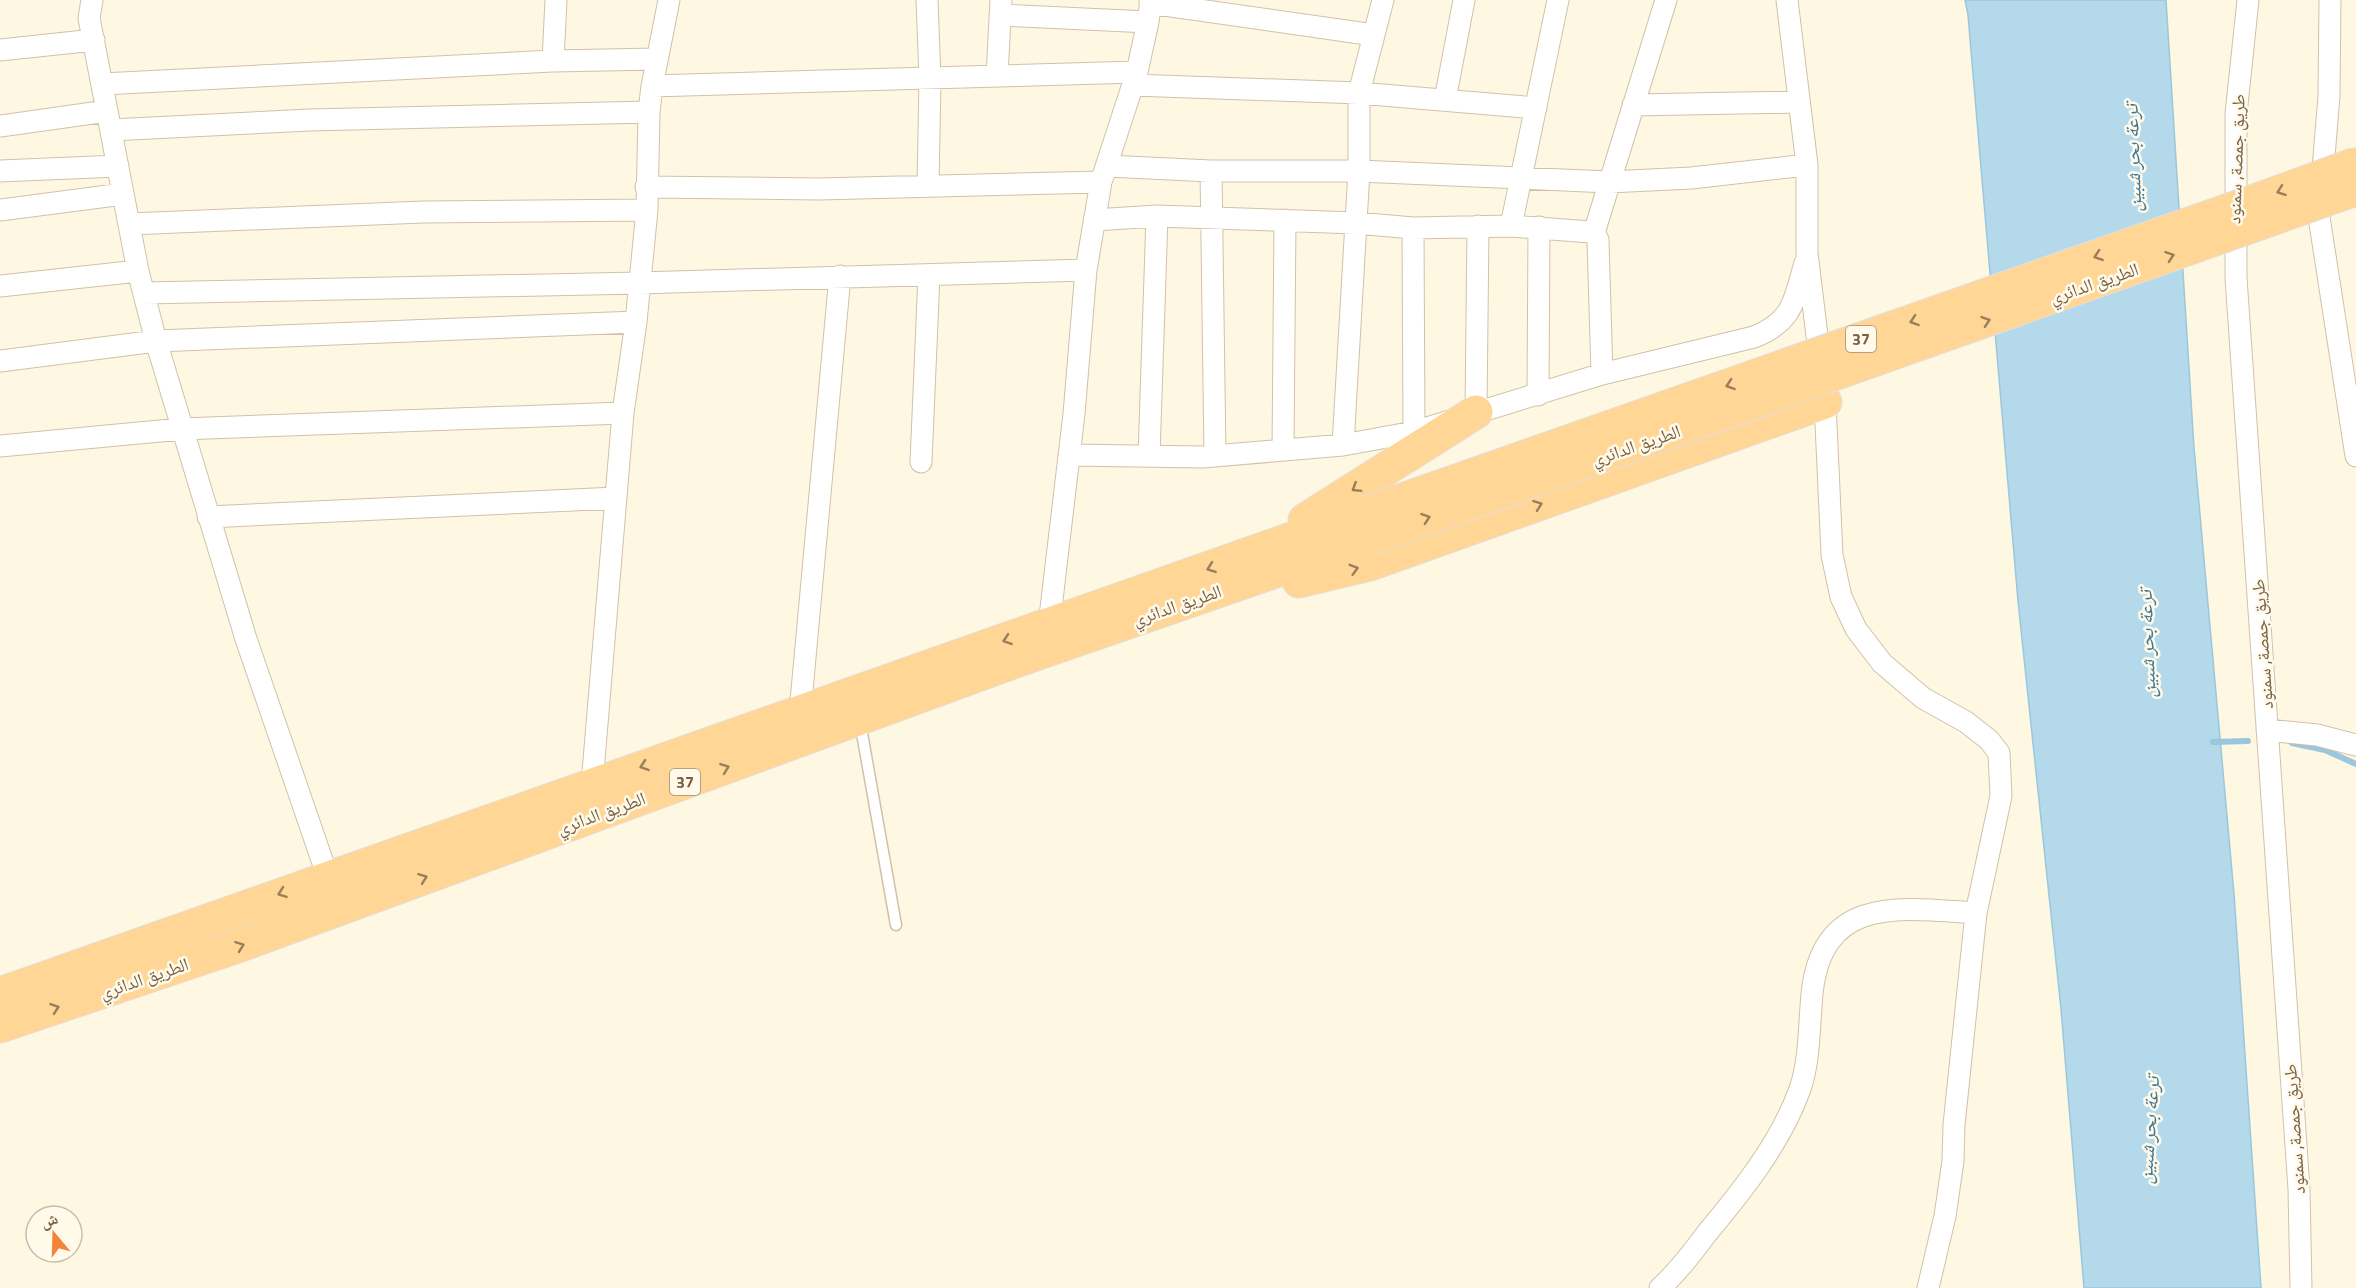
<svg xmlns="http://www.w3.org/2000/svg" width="2356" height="1288" viewBox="0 0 2356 1288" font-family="'Titillium Web','Noto Naskh Arabic',sans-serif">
  <rect width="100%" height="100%" fill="#fef8e2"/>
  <path fill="#b4d9ea" stroke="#9ac7dd" stroke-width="1.5" d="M1965,0H2166L2194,448L2234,894L2261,1288H2084L2061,1009L2018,601L1968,15Z"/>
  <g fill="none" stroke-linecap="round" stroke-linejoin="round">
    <path stroke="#9ac7dd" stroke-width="6" d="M2213,742L2248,741
      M2292,743L2325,750L2356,764"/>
    <defs>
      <path id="service" d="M860,722L896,925"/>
      <path id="minor" d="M92,0L89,18L138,271L156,341L246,639L332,889
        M927,0L930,79L928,186
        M1787,0L1807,165V253L1825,402L1832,555L1841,597L1856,629L1882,663L1923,698L1966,722L1989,740L1999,753L2001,796L1976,913L1954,1125L1953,1161L1945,1216L1928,1288
        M2248,0L2236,114V278L2299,1189L2301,1288
        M2330,0L2329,96L2319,217L2356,456
        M1150,3L1374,35
        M1000,15L1148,22
        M0,50L94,40
        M553,61L556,0
        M997,76L1001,0
        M102,84L553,61L657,59
        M1133,85L1359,93L1536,108
        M652,86L1137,72
        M1445,100L1464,0
        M1633,105L1799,102
        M0,126L107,111
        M111,130L310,120L649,112
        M1107,166L1211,171H1359L1609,182L1691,178L1807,165
        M0,171L118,166
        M1211,171L1215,456
        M646,187L819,189L1101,182
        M0,210L123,194
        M1094,220L1157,216L1356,223L1413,228L1511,226L1591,232L1595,234L1598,240L1602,374
        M129,224L423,212L647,210
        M1511,226L1558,0
        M1413,228L1414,432
        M1594,233L1666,0
        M0,286L138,271
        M144,293L639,283L1086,270
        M0,361L156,341L636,322
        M1538,395L1539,227
        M1476,412L1478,226
        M1343,445L1359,171V93L1383,0
        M0,446L181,429L623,413
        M1283,450L1285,220
        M1069,455L1203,457L1343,445L1414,432L1602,374L1754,337C1794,321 1794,300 1805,263
        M1149,456L1157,216
        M921,462L929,275
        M208,517L616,498
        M1049,625L1074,414L1086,270L1101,182L1137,72L1148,22L1151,0
        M800,712L840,276
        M2267,730L2317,735L2356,745
        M592,784L623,413L636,322L647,210L649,112L652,86L669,0
        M1660,1288C1678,1272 1693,1252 1707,1233C1743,1190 1781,1142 1800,1089C1810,1060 1809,1025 1812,994C1822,894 1902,908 1976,913"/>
      <path id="trunk" d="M1305,520L1476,412
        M1299,581L1370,564L1825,402
        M0,994L1365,513
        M0,1026L235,947L1021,659L1371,538"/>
    </defs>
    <use href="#service" stroke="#d1c1a8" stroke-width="13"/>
    <use href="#minor" stroke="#d1c1a8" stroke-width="23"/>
    <use href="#trunk" stroke="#e4dfda" stroke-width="35"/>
    <use href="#service" stroke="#fff" stroke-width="10"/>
    <use href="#minor" stroke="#fff" stroke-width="21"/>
    <use href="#trunk" stroke="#ffd695" stroke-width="33"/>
    <defs>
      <path id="trunk-bridge" d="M1365,513L2249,203L2356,164
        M1371,538L2356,189"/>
    </defs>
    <use href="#trunk-bridge" stroke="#e4dfda" stroke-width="35" stroke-linecap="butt"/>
    <use href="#trunk-bridge" stroke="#ffd695" stroke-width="33"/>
  </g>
  <defs><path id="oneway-chevron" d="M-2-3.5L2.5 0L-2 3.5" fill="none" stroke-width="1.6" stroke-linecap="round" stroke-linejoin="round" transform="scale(1.5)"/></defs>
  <g stroke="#9a7e5a">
    <use href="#oneway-chevron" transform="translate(2281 191) rotate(160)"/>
    <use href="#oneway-chevron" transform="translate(2098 256) rotate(161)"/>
    <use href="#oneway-chevron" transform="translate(2170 256) rotate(-19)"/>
    <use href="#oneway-chevron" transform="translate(1914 321) rotate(161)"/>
    <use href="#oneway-chevron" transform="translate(1986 321) rotate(-19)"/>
    <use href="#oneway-chevron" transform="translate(1730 385) rotate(161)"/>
    <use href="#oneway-chevron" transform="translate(1356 488) rotate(148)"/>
    <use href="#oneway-chevron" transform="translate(1538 505) rotate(-20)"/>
    <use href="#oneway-chevron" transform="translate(1426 518) rotate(-19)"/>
    <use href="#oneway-chevron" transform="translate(1211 568) rotate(160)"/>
    <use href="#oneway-chevron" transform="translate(1354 569) rotate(-16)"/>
    <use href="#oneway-chevron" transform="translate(1007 640) rotate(161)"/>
    <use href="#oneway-chevron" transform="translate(644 766) rotate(161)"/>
    <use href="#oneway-chevron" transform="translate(725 768) rotate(-20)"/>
    <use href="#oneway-chevron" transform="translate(423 878) rotate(-20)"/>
    <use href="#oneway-chevron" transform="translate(282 893) rotate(160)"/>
    <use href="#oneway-chevron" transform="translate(240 946) rotate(-20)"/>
    <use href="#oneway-chevron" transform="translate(55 1008) rotate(-19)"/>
  </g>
  <g text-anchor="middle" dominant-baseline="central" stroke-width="5" stroke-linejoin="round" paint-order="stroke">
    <g fill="#fffaea" stroke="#a18f77" stroke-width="1.5">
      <rect x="1846" y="326" width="30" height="26" rx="4.5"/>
      <rect x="670" y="769" width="30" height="26" rx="4.5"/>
    </g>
    <g font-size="16" font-weight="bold" fill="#796146">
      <text x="1861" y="339">37</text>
      <text x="685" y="782">37</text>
    </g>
    <g font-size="18" fill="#796146" stroke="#fffaea">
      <text transform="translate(2236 159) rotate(-88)">طريق جمصة, سمنود</text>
      <text transform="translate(2094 283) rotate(-19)">الطريق الدائري</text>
      <text transform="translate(1636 445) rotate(-19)">الطريق الدائري</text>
      <text transform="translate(1177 605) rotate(-19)">الطريق الدائري</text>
      <text transform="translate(2262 644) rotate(-94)">طريق جمصة, سمنود</text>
      <text transform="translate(601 813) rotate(-20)">الطريق الدائري</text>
      <text transform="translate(144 978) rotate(-19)">الطريق الدائري</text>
      <text transform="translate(2294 1129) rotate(-94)">طريق جمصة, سمنود</text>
    </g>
    <g font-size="20" font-style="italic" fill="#407896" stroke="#fffaea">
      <text transform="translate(2132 158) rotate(-92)">ترعة بحر شبين</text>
      <text transform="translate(2146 644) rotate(-92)">ترعة بحر شبين</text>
      <text transform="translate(2148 1130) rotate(-86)">ترعة بحر شبين</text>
    </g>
  </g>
  <g transform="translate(54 1234) rotate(341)"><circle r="28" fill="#fffaea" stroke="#c9bda8" stroke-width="1.5"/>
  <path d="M0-4.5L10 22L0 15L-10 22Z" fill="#f5843b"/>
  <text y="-9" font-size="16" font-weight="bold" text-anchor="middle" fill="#796146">ش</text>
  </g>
</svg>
